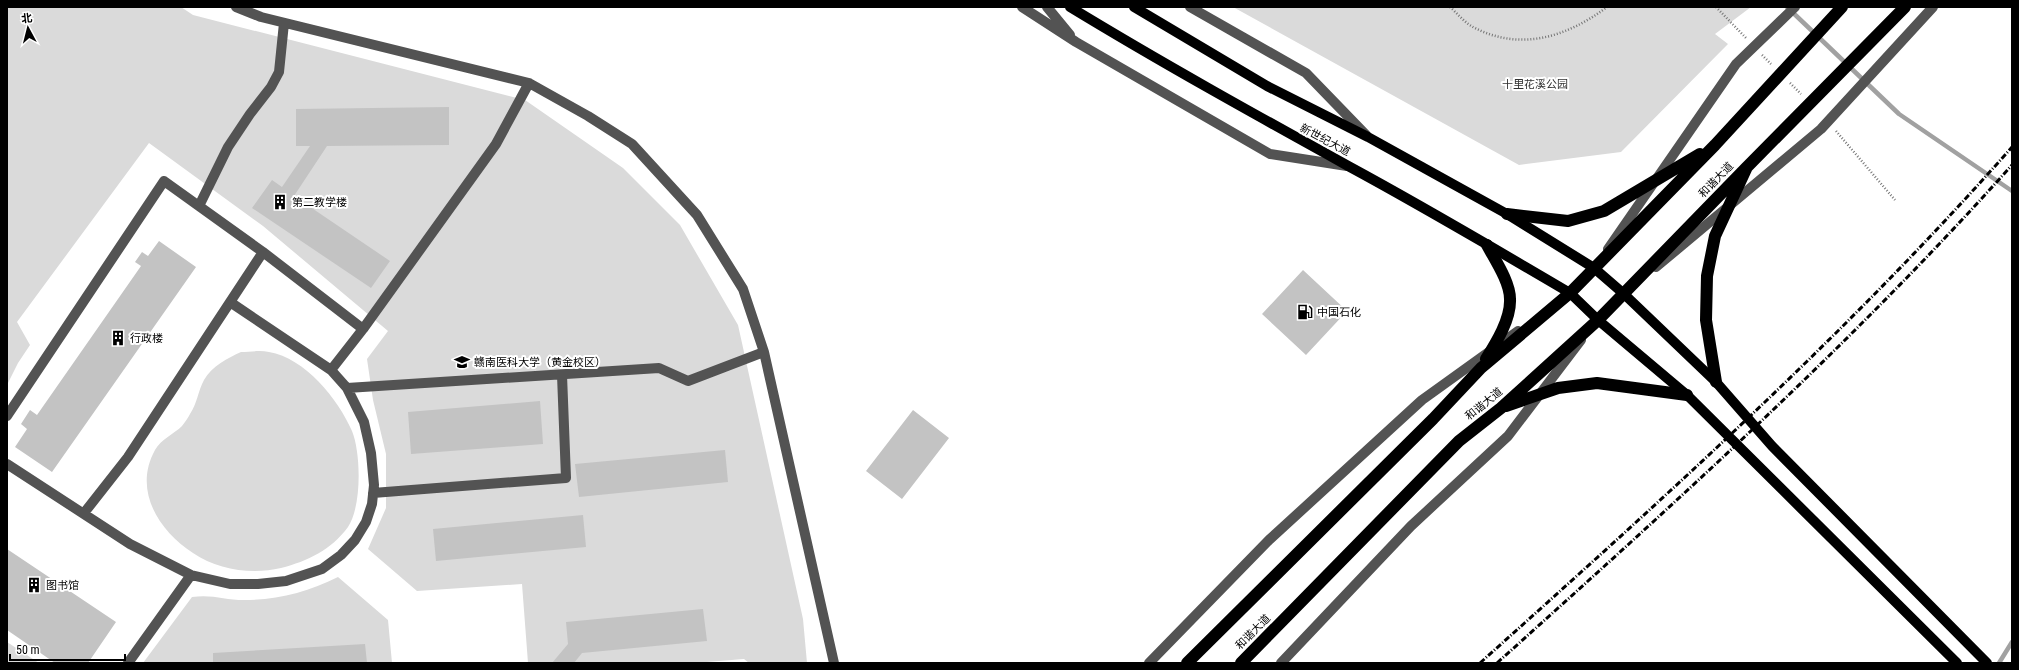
<svg xmlns="http://www.w3.org/2000/svg" width="2019" height="670" viewBox="0 0 2019 670" font-family="'Roboto Condensed','Noto Sans SC',sans-serif">
  <rect width="100%" height="100%" fill="#fff"/>
  <path fill="#dadada" d="M7,7H181L193,15L525,100L623,168L680,225L738,325L803,619L807,663H749L744,659L694,663H528L522,584L417,591L368,549L386,508V454L373,400L367,359L388,331L263,226L149,143L17,322L30,345L18,363L7,385Z
    M1233,7H1751L1715,34L1728,44L1621,152L1519,165Z
    M241,352C250,352 260,350 269,352C305,358 338,399 352,431C361,453 362,506 348,527C331,550 308,561 281,568C252,575 218,570 193,553C158,530 133,490 155,450C161,439 174,434 182,426C185,422 188,418 190,414C197,404 198,391 204,380C212,366 228,358 241,352Z
    M338,577L388,620L392,663H143L192,597C212,594 225,600 244,600C277,600 308,592 338,577Z
    M7,642L39,663H7Z"/>
  <g fill="none" stroke-linecap="round" stroke-linejoin="round">
    <path stroke="#a1a1a1" stroke-width="4.5" d="M1787,7L1899,114L2012,191
      M1999,663L2012,642"/>
  </g>
  <path fill="#c3c3c3" d="M449,107V145L327,146L294,196L390,261L371,288L252,208L272,180L282,187L310,146H296V109Z
    M159,241L196,267L52,472L15,447L27,429L21,424L30,410L37,415L141,266L135,262L142,252L148,256Z
    M1303,270L1347,311L1306,355L1262,314Z
    M540,401L543,444L411,454L408,412Z
    M913,410L949,438L902,499L866,471Z
    M725,450L728,482L579,497L575,464Z
    M583,515L586,547L436,561L433,529Z
    M7,549L116,622L88,663H55L7,630Z
    M703,609L707,641L582,653L574,663H552L568,644L566,622Z
    M365,644L367,663H213V653Z"/>
  <g fill="none" stroke-linecap="round" stroke-linejoin="round">
    <path stroke="#757575" stroke-width="2.5" stroke-dasharray="1 2" stroke-linecap="butt" d="M1450,7C1457,13 1465,23 1473,27C1520,52 1567,37 1607,7
      M1716,7L1746,38
      M1762,55L1771,64
      M1790,83L1801,94
      M1836,131L1895,200"/>
    <path stroke="#535353" stroke-width="10" d="M236,7L261,17L529,83L588,116L632,144L697,215L743,289L764,352L834,663
      M1022,7L1076,42L1270,154L1347,166
      M1047,7L1070,35
      M1190,7L1306,73L1366,135
      M199,206L228,147L250,114L271,87L279,72L284,23
      M1608,249L1736,64L1795,7
      M1656,267L1821,129L1933,7
      M331,370L363,329
      M347,388L659,368L688,381L764,352
      M7,416L164,181L263,252L363,329L496,144L529,83
      M7,464L130,544L191,575L230,584H258L286,581L322,569L341,555L355,540L366,522L372,504L374,485L371,453L364,422L347,388L331,370L230,302
      M373,493L566,478L562,375
      M84,513L128,457L263,252
      M128,663L191,575
      M1149,663L1269,540L1422,400L1518,331
      M1281,663L1411,526L1508,436L1581,340"/>
    <path stroke="#000" stroke-width="10" d="M1070,7C1162,63 1256,115 1350,167C1424,207 1497,250 1570,293L1598,320L1687,395L1957,663
      M1134,7L1267,86L1368,137L1507,214L1594,268L1624,294L1716,382L1772,446L1987,663"/>
    <path stroke="#000" stroke-width="12" d="M1507,214L1568,221L1604,211L1700,154
      M1486,359C1496,343 1511,319 1510,299C1510,282 1495,260 1487,245
      M1716,382L1706,320L1707,276L1715,236L1747,167L1905,7
      M1506,406L1558,388L1597,383L1687,395
      M1187,663L1433,419L1481,368L1570,293L1715,145L1842,7
      M1241,663L1459,441L1501,408L1598,320L1747,167"/>
    <path stroke="#000" stroke-width="3" stroke-dasharray="6 2 1 2" stroke-linecap="butt" d="M1480,663C1664,498 1848,333 2012,147
      M1497,663C1675,503 1853,343 2012,165"/>
  </g>
  <defs>
    <symbol id="building-bare" viewBox="-9 -9 18 18"><path d="M-4-6H4V6H1V3H-1V6H-4ZM-2.5-4.3h1.7v1.8h-1.7ZM.8-4.3h1.7v1.8H.8ZM-2.5-1h1.7V.8h-1.7ZM.8-1h1.7V.8H.8Z" fill="#000" stroke="#fff" stroke-width="2.5" paint-order="stroke"/></symbol>
    <symbol id="fuel-bare" viewBox="-9 -9 18 18"><path d="M-5.5-6h7V0h2V4h1.3V-2.5L3-4.5l.8-.8L6-3V5H2.5V1h-1V6h-7ZM-4.2-4.7v3.2H.2V-4.7Z" fill="#000" stroke="#fff" stroke-width="2.5" paint-order="stroke"/></symbol>
    <symbol id="university-bare" viewBox="-9 -9 18 18"><path d="M0-5L7-2L0 1L-7-2ZM-4 1L0 2.5L4 1V4Q0 6-4 4Z" fill="#000" stroke="#fff" stroke-width="2.5" paint-order="stroke"/></symbol>
  </defs>
  <g fill-rule="evenodd">
    <use href="#building-bare" x="269" y="191" width="22" height="22"/>
    <use href="#fuel-bare" x="1294" y="301" width="22" height="22"/>
    <use href="#building-bare" x="107" y="327" width="22" height="22"/>
    <use href="#university-bare" x="451" y="351" width="22" height="22"/>
    <use href="#building-bare" x="23" y="574" width="22" height="22"/>
  </g>
  <g text-anchor="middle" dominant-baseline="central" stroke-width="4" stroke-linejoin="round" paint-order="stroke">
    <g font-size="11" fill="#313131" stroke="#fff">
      <text x="1535" y="84">十里花溪公园</text>
    </g>
    <g font-size="11" fill="#000" stroke="#fff">
      <text transform="translate(1325 140) rotate(28)">新世纪大道</text>
      <text transform="translate(1716 180) rotate(-46)">和谐大道</text>
      <text transform="translate(1484 404) rotate(-39)">和谐大道</text>
      <text transform="translate(1253 632) rotate(-45)">和谐大道</text>
    </g>
    <g font-size="11" fill="#000" stroke="#fff" text-anchor="start">
      <text x="292" y="202">第二教学楼</text>
      <text x="1317" y="312">中国石化</text>
      <text x="130" y="338">行政楼</text>
      <text x="474" y="362">赣南医科大学（黄金校区）</text>
      <text x="46" y="585">图书馆</text>
    </g>
  </g>
  <rect width="2019" height="670" fill="none" stroke="#000000" stroke-width="16"/>
  <g transform="translate(28 28) rotate(353)" stroke="#ffffff" stroke-width="3" paint-order="stroke">
  <path d="M0-3L7 15L0 10L-7 15Z" fill="#000000"/>
  <text y="-6" font-size="11" font-weight="bold" text-anchor="middle" fill="#000000">北</text>
  </g>
  <path d="M10 654v6h115v-6" fill="none" stroke="#000000" stroke-width="2"/>
  <text x="16" y="654" font-size="12" fill="#000000" stroke="#ffffff" stroke-width="3" paint-order="stroke">50 m</text>
</svg>
